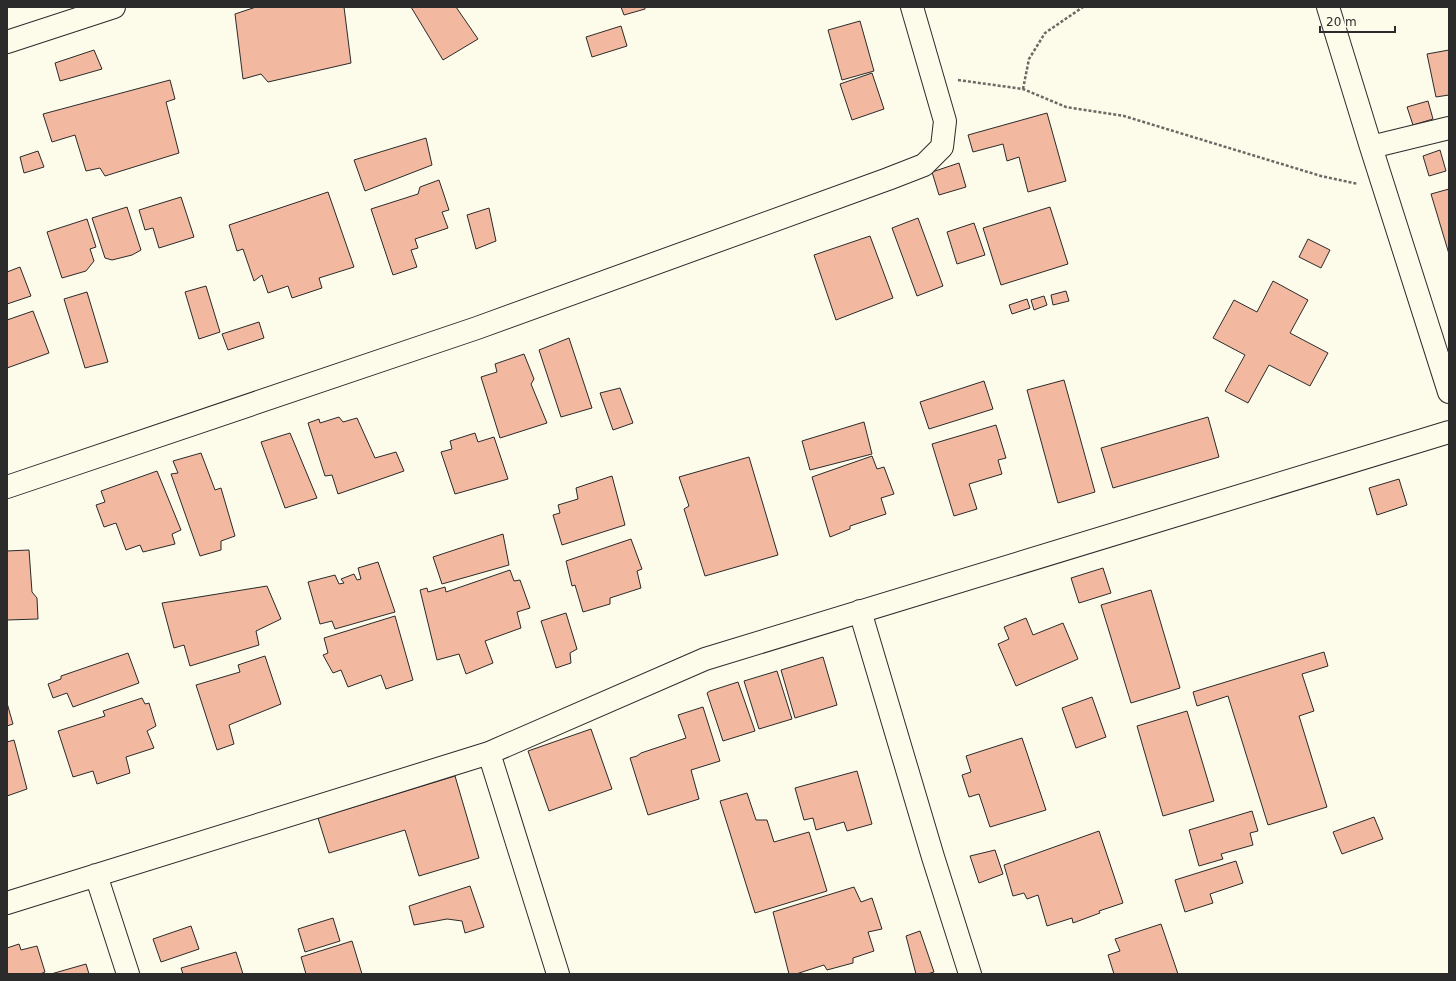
<svg xmlns="http://www.w3.org/2000/svg" width="1456" height="981" viewBox="0 0 1456 981" font-family="'DejaVu Sans',sans-serif">
  <rect width="100%" height="100%" fill="#fdfbea"/>
  <path fill="#f2b8a0" stroke="#2b2b2b" d="M256,7H344L351,63L268,82L261,74L243,79L235,14Z
    M411,7H456L478,39L443,60Z
    M621,7H645V9L624,15Z
    M860,21L874,71L842,80L828,30Z
    M621,26L627,46L592,57L586,37Z
    M94,50L102,69L60,81L55,63Z
    M1449,50V95L1436,97L1427,54Z
    M872,73L884,109L852,120L840,84Z
    M170,80L175,99L166,102L179,153L105,176L100,168L86,171L75,135L52,142L43,114Z
    M1428,101L1433,119L1413,125L1407,107Z
    M1047,113L1066,181L1028,192L1019,157L1007,161L1003,144L973,152L968,135Z
    M426,138L432,165L365,191L354,160Z
    M1440,150L1446,171L1429,176L1423,156Z
    M38,151L44,167L24,173L20,157Z
    M959,163L966,187L939,195L932,172Z
    M439,180L449,210L442,212L448,228L415,239L418,248L411,250L417,267L393,275L371,209L418,194L420,187Z
    M1449,189V254L1431,194Z
    M328,192L354,267L319,278L322,288L292,298L288,286L268,293L262,275L254,281L243,249L237,251L229,225Z
    M181,197L194,237L159,248L153,228L145,230L139,210Z
    M127,207L141,250L132,255L112,260L105,258L92,218Z
    M1050,207L1068,264L1001,285L983,228Z
    M489,208L496,241L476,249L467,215Z
    M918,218L943,286L917,296L892,228Z
    M87,219L96,247L90,249L94,261L86,271L62,278L47,232Z
    M974,223L985,255L957,264L947,232Z
    M870,236L893,298L836,320L814,255Z
    M1308,239L1330,250L1321,268L1299,257Z
    M20,267L31,296L7,304V272Z
    M1273,281L1308,300L1290,333L1328,353L1310,386L1269,365L1248,403L1225,391L1245,355L1213,338L1234,300L1257,312Z
    M206,286L220,332L199,339L185,292Z
    M1066,291L1069,301L1053,305L1051,295Z
    M87,292L108,362L85,368L64,299Z
    M1044,296L1047,305L1034,310L1031,300Z
    M1027,299L1030,308L1012,314L1009,305Z
    M33,311L49,353L7,368V320Z
    M259,322L264,338L228,350L222,334Z
    M569,338L592,408L561,417L539,350Z
    M524,354L534,379L531,384L547,423L500,438L481,377L497,372L495,364Z
    M1064,380L1095,492L1058,503L1027,390Z
    M984,381L993,409L929,429L920,402Z
    M620,388L633,423L613,430L600,393Z
    M339,417L343,422L357,418L375,458L396,452L404,471L338,494L332,475L325,476L308,423L319,419L320,423Z
    M1208,417L1219,457L1113,488L1101,448Z
    M864,422L872,454L810,470L802,441Z
    M996,425L1006,458L998,460L1002,474L969,484L977,509L954,516L932,444Z
    M290,433L317,498L285,508L261,442Z
    M475,433L478,442L494,437L508,479L455,494L441,452L452,449L450,441Z
    M201,453L215,490L221,488L235,536L221,541V550L200,556L171,474L178,473L173,461Z
    M872,456L877,469L884,467L894,494L881,498L886,514L850,526V529L830,537L812,477Z
    M749,457L778,555L705,576L684,509L689,506L679,477Z
    M157,471L181,530L172,534L175,544L143,552L140,545L126,550L116,523L104,527L96,505L105,502L101,491Z
    M612,476L625,525L562,545L553,515L560,513L558,505L578,499L576,488Z
    M1399,479L1407,505L1377,515L1369,488Z
    M503,534L509,565L442,584L433,557Z
    M631,539L642,569L637,571L641,588L610,598V604L583,612L575,585L572,586L566,561Z
    M29,550L32,592L37,598L38,619L7,620V551Z
    M378,562L395,612L335,629L332,621L320,624L308,582L335,575L339,584L344,583L341,579L354,574L357,580L361,579L358,568Z
    M1103,568L1111,593L1079,603L1071,578Z
    M510,570L514,581L520,580L530,608L517,612L521,628L485,641L493,663L466,674L459,654L437,660L420,590L427,588L428,592L445,587L446,592Z
    M267,586L281,619L256,631L259,645L190,666L184,645L174,648L162,603Z
    M1151,590L1180,688L1131,703L1101,605Z
    M566,613L577,649L570,653L571,663L556,668L541,621Z
    M395,616L413,680L386,689L381,675L348,687L341,670L333,673L323,655L328,653L324,638Z
    M1026,618L1033,635L1063,623L1078,659L1016,686L998,644L1009,639L1004,627Z
    M1324,652L1328,666L1302,674L1314,711L1299,716L1327,807L1268,825L1228,696L1197,706L1193,692Z
    M128,653L139,683L73,707L67,693L53,698L48,684L61,679V676Z
    M265,656L281,704L229,725L234,744L217,750L196,685L240,672L238,665Z
    M823,657L837,705L795,718L781,670Z
    M777,671L792,719L759,729L744,681Z
    M738,682L755,731L723,741L707,693L710,691Z
    M1092,697L1106,737L1076,748L1062,708Z
    M142,698L145,704L149,703L156,726L147,731L154,748L126,757L130,773L97,784L93,771L73,777L58,731L105,716L103,711Z
    M7,703L13,724L7,726Z
    M703,707L720,761L691,770L699,799L648,815L630,758L637,756L641,753L686,738L678,715Z
    M1187,711L1214,801L1163,816L1137,726Z
    M591,729L612,789L549,811L528,751Z
    M1022,738L1046,810L990,827L979,794L969,797L962,775L971,772L966,756Z
    M14,740L27,789L7,796V742Z
    M857,771L872,824L847,831L844,822L816,830L813,818L804,820L795,788Z
    M455,776L479,858L419,876L405,830L329,853L318,818Z
    M747,793L756,820H767L774,842L809,832L827,891L755,913L720,801Z
    M1252,811L1258,831L1250,833L1253,845L1221,854L1223,859L1199,866L1189,830Z
    M1374,817L1383,839L1342,854L1333,832Z
    M1099,831L1123,903L1099,911L1100,913L1073,923L1072,918L1047,926L1038,895L1027,899L1024,893L1013,896L1004,865Z
    M995,850L1003,874L979,883L970,856Z
    M1236,861L1243,883L1210,894L1213,903L1185,912L1175,880Z
    M470,886L484,927L465,933L462,921L447,919L414,925L409,906Z
    M854,887L861,902L872,898L882,929L868,932L874,951L853,958V963L827,970L824,965L796,974H789L773,912Z
    M333,918L340,941L305,952L298,929Z
    M1161,924L1178,974H1114L1108,955L1120,951L1115,939Z
    M191,926L199,949L161,962L153,939Z
    M920,931L934,972L927,974H916L906,936Z
    M352,941L362,974H306L301,957Z
    M19,944L21,950L37,946L45,972L40,974H7V948Z
    M236,952L243,974H183L181,968Z
    M86,964L89,974H51Z"/>
  <g fill="none" stroke-linecap="round" stroke-linejoin="round">
    <defs>
      <path id="minor" d="M1328,7L1371,147L1449,392
        M7,42L114,7
        M1371,147L1449,128
        M7,487L477,328L888,179L924,165L942,147L945,121L912,7
        M860,611L933,857L970,974
        M489,753L558,974
        M96,875L128,974
        M7,903L489,753L705,659L1449,432"/>
    </defs>
    <use href="#minor" stroke="#2b2b2b" stroke-width="24"/>
    <path stroke="#6a6964" stroke-width="2.5" stroke-dasharray="3 2" stroke-linecap="butt" d="M958,80L1023,89L1066,107L1124,116L1321,176L1358,184
      M1023,89L1029,59L1045,33L1083,7"/>
    <use href="#minor" stroke="#fdfbea" stroke-width="22"/>
  </g>
  <rect width="1456" height="981" fill="none" stroke="#2b2b2b" stroke-width="16"/>
  <path d="M1320 26v6h75v-6" fill="none" stroke="#2b2b2b" stroke-width="2"/>
  <text x="1326" y="26" font-size="12" fill="#2b2b2b" stroke="#fdfbea" stroke-width="3" paint-order="stroke">20 m</text>
</svg>
